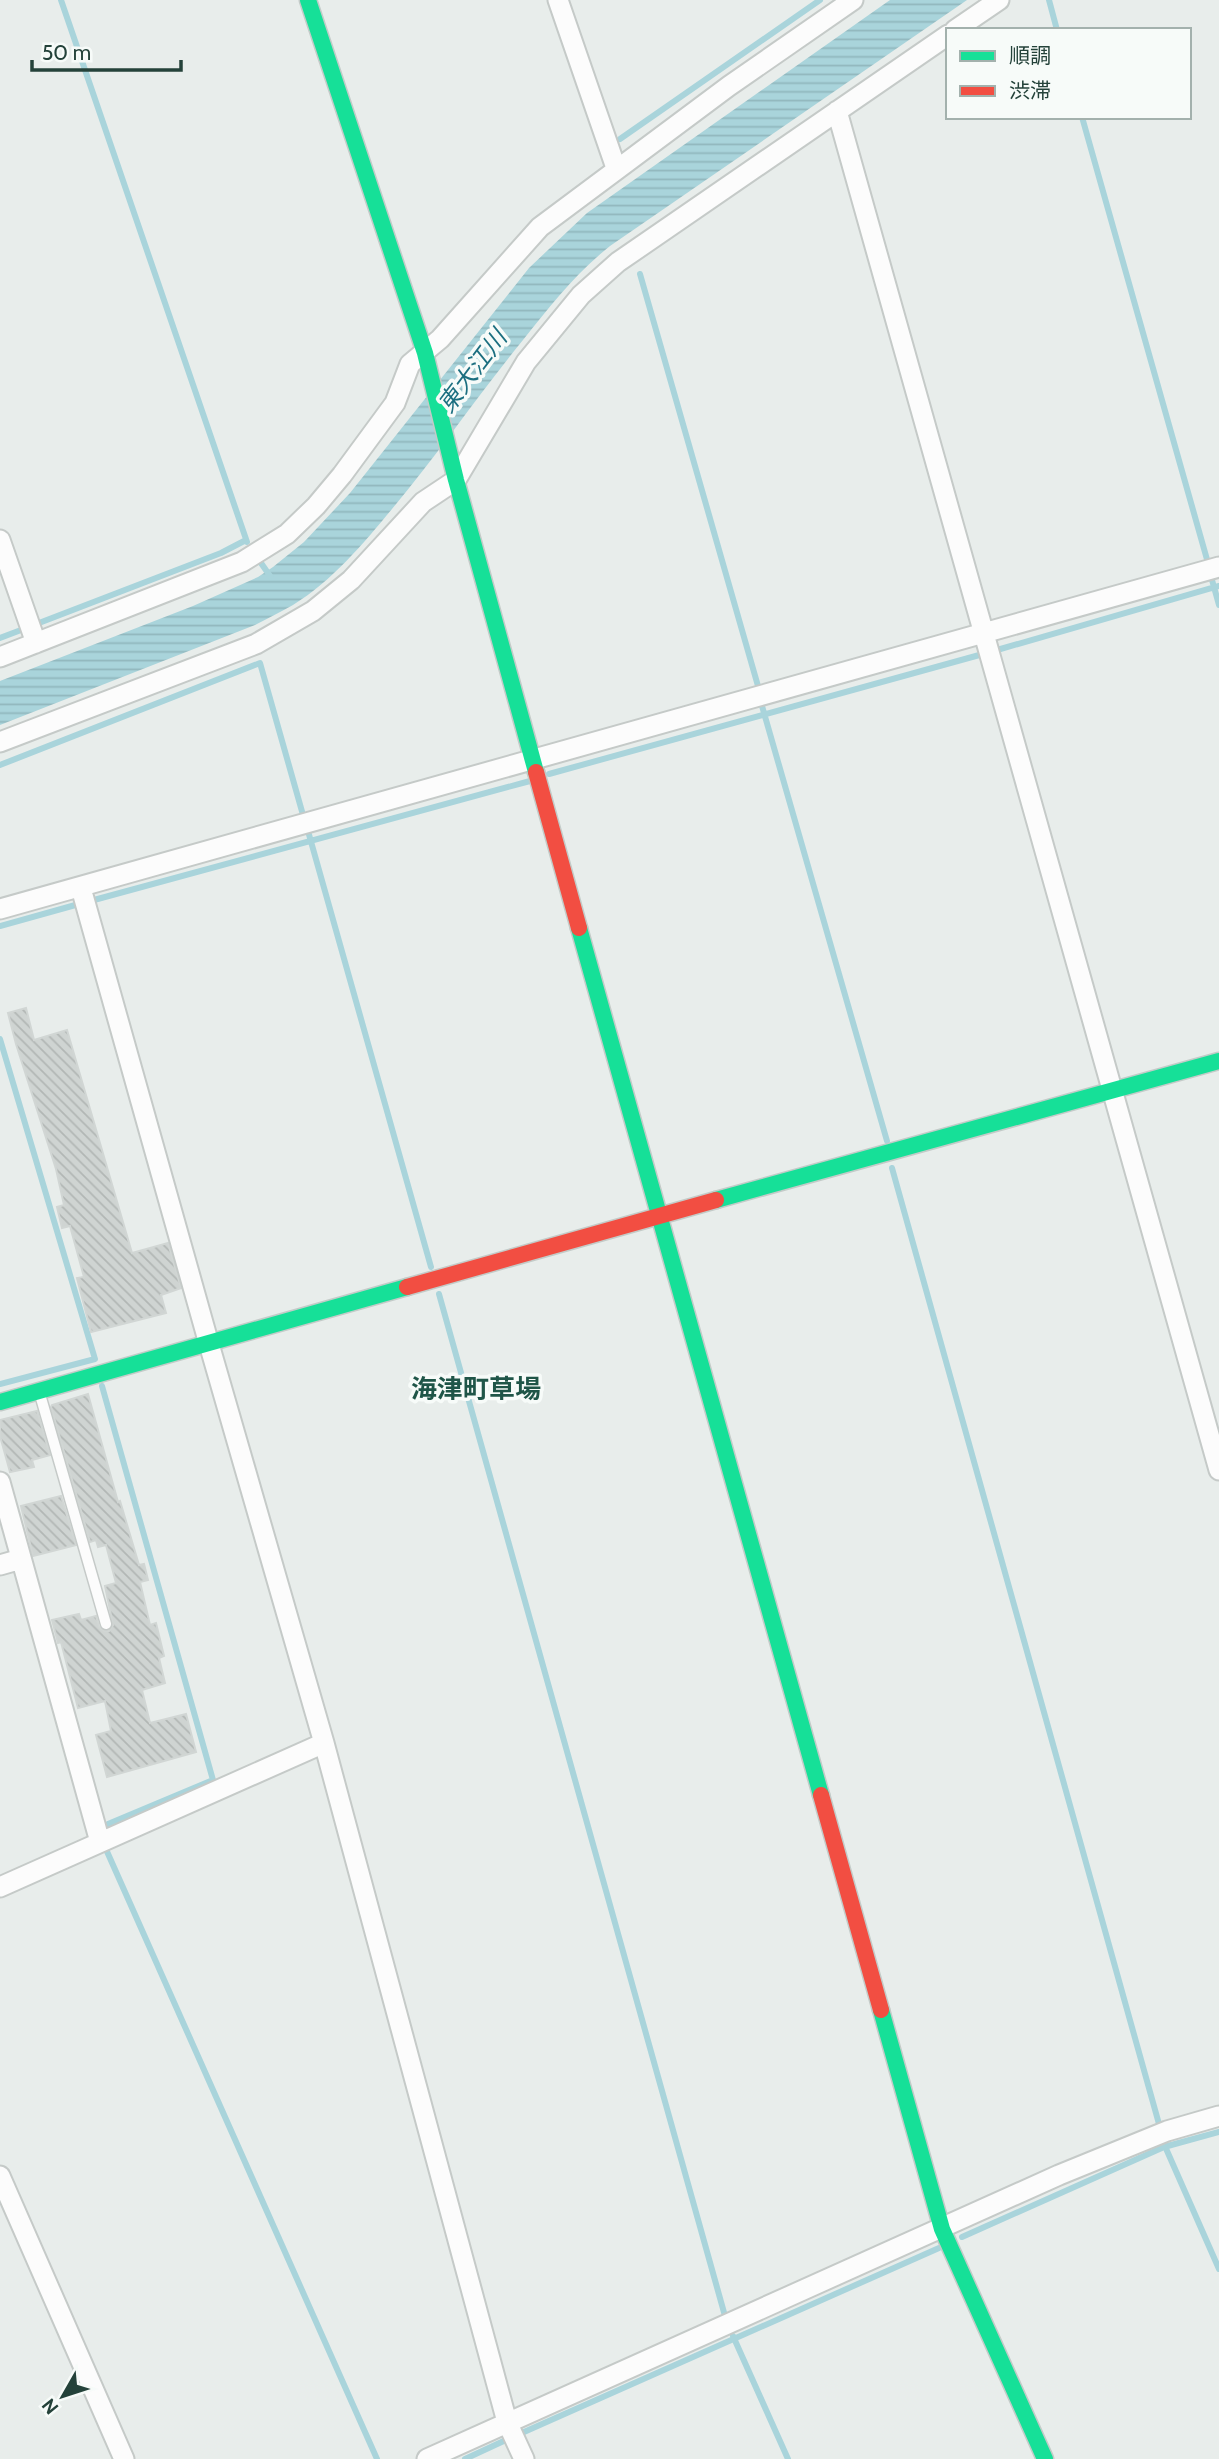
<svg xmlns="http://www.w3.org/2000/svg" width="1219" height="2459" viewBox="0 0 1219 2459" font-family="Cabin,'Noto Sans JP',sans-serif">
  <defs>
    <pattern id="water-rules" width="6" height="5" patternUnits="userSpaceOnUse" patternTransform="scale(1.75)"><rect width="6" height="5" fill="#a9d4db"/><path d="M0 2.5h6" fill="none" stroke="#91b7bd"/></pattern>
    <pattern id="building-back-hatch" width="6" height="6" patternUnits="userSpaceOnUse" patternTransform="scale(1.75)"><rect width="6" height="6" fill="#cfd4d2"/><path d="M-1 5l2 2M0 0l6 6M5-1l2 2" fill="none" stroke="#b2b7b5"/></pattern>
  </defs>
  <rect width="100%" height="100%" fill="#e8edeb"/>
  <path fill="url(#water-rules)" d="M890,0H967L610,246C576,273 550,306 523,340C478,395 438,454 392,509C363,544 332,581 293,605C281,612 268,618 255,625L0,725V681L193,606L258,577L273,567L304,542L350,493L529,268L587,213Z"/>
  <g fill="none" stroke-linecap="round" stroke-linejoin="round">
    <path stroke="#a9d4db" stroke-width="6" d="M61,0L247,542
      M1049,0L1057,30
      M1082,117L1208,563
      M620,139L820,0
      M640,274L758,686
      M261,563L270,576
      M1212,580L1219,605
      M39,623L221,553L246,540
      M0,638L21,630
      M997,650L1219,586
      M762,706L887,1141
      M0,765L260,663L303,815
      M549,774L983,654
      M308,831L431,1267
      M94,900L530,781
      M0,926L79,904
      M0,1039L95,1359L0,1384
      M892,1168L1159,2124
      M439,1294L725,2316
      M102,1386L213,1780L108,1824L107,1831
      M105,1847L377,2459
      M1164,2144L1219,2269
      M962,2237L1164,2147L1219,2132
      M733,2336L788,2459
      M524,2432L939,2248
      M465,2459L508,2439"/>
  </g>
  <path fill="url(#building-back-hatch)" stroke="#d1d6d4" stroke-width="2" d="M26,1008L34,1040L67,1030L132,1253L168,1243L181,1288L161,1295L166,1313L91,1332L77,1278L84,1277L70,1226L62,1228L57,1207L64,1205L56,1169L16,1044L8,1013Z
    M88,1394L118,1502L120,1501L139,1565L144,1564L148,1580L140,1582L150,1625L156,1623L164,1656L159,1658L165,1683L142,1690L150,1723L186,1714L196,1752L107,1777L96,1735L111,1731L105,1701L78,1708L61,1642L58,1643L52,1620L79,1614L81,1620L96,1616L99,1627L104,1631H109L113,1625L105,1586L116,1583L106,1545L98,1547L96,1540L90,1542L51,1407L52,1405Z
    M37,1411L50,1455L32,1460L34,1467L10,1472L0,1436V1420Z
    M61,1496L76,1545L33,1556L21,1506Z"/>
  <g fill="none" stroke-linecap="round" stroke-linejoin="round">
    <defs>
      <path id="lane" d="M39,1391L106,1624"/>
      <path id="street" d="M558,0L616,168
        M955,30L999,0
        M837,111L1219,1470
        M0,540L36,643
        M0,657L242,562L287,534L316,506L342,475L395,403L410,364L440,339L540,227L729,86L853,0
        M0,742L256,644L313,611L351,580L423,502L456,480L526,362L581,295L618,262L948,35
        M81,888L209,1344L324,1743L507,2422L524,2459
        M0,909L1219,567
        M0,1482L100,1842
        M0,1565L21,1559
        M0,1887L324,1743
        M0,2176L124,2459
        M427,2459L1059,2175L1167,2131L1219,2116"/>
      <path id="fast" d="M308,0L425,353L456,480L536,772
        M579,928L821,1795
        M716,1200L1219,1061
        M0,1402L407,1287
        M881,2010L942,2229L1045,2459"/>
      <path id="jam" d="M536,772L579,928
        M407,1287L716,1200
        M821,1795L881,2010"/>
    </defs>
    <use href="#lane" stroke="#c5cac8" stroke-width="13"/>
    <use href="#street" stroke="#c5cac8" stroke-width="23"/>
    <use href="#fast" stroke="#c3cbc8" stroke-width="19"/>
    <use href="#jam" stroke="#c3cbc8" stroke-width="19"/>
    <use href="#lane" stroke="#fcfcfc" stroke-width="10"/>
    <use href="#street" stroke="#fcfcfc" stroke-width="19"/>
    <use href="#fast" stroke="#16e098" stroke-width="16"/>
    <use href="#jam" stroke="#f24e42" stroke-width="16"/>
  </g>
  <g text-anchor="middle" dominant-baseline="central" stroke-width="7" stroke-linejoin="round" paint-order="stroke">
    <g font-size="24" font-style="italic" fill="#1c6f80" stroke="#f7fbf9">
      <text transform="translate(472 371) rotate(-53)">東大江川</text>
    </g>
    <g font-size="26" font-weight="bold" fill="#1f5548" stroke="#f7fbf9">
      <text x="476" y="1389">海津町草場</text>
    </g>
  </g>
  <rect x="946" y="28" width="245" height="91" fill="#f7fbf9" stroke="#a3b1ad" stroke-width="2"/>
  <rect x="960" y="51" width="35" height="10" fill="#16e098" stroke="#a3b1ad" stroke-width="2"/>
  <text x="1009" y="63" font-size="21" fill="#24423a">順調</text>
  <rect x="960" y="86" width="35" height="10" fill="#f24e42" stroke="#a3b1ad" stroke-width="2"/>
  <text x="1009" y="98" font-size="21" fill="#24423a">渋滞</text>
  <g transform="translate(63 2396) rotate(231)" stroke="#f7fbf9" stroke-width="5" paint-order="stroke">
  <path d="M0-5L12 26L0 18L-12 26Z" fill="#24423a"/>
  <text y="-10" font-size="19" font-weight="bold" text-anchor="middle" fill="#24423a">N</text>
  </g>
  <path d="M32 60v10h149v-10" fill="none" stroke="#24423a" stroke-width="3.5"/>
  <text x="42" y="60" font-size="21" fill="#24423a" stroke="#f7fbf9" stroke-width="5" paint-order="stroke">50 m</text>
</svg>
